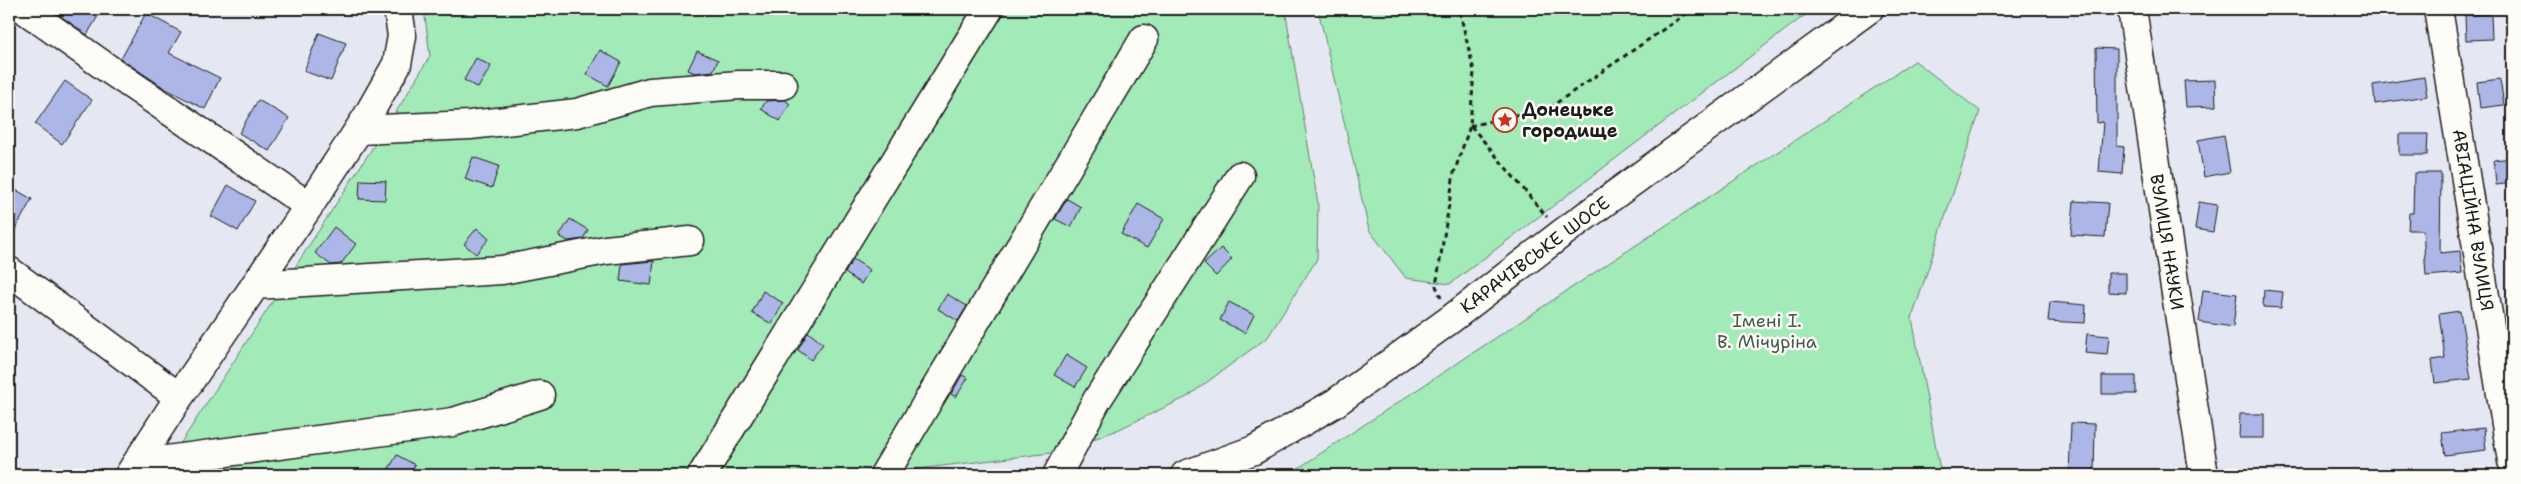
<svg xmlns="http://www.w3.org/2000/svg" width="2521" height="484" viewBox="0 0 2521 484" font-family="'Shantell Sans',sans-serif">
  <rect width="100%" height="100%" fill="#e5e7f2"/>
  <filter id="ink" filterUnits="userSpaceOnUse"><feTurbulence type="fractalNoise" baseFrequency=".02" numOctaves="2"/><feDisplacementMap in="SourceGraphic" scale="10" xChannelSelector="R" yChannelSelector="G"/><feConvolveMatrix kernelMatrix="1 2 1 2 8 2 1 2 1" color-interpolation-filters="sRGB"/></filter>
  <g filter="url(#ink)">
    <path fill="#a2eab8" stroke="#5f836a" d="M424,9H1285L1318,204L1317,259L1268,337L1187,397L1115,431L1059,452L867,475H160L401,104L430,56Z
      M1318,9H1813L1450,284L1406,278L1369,230Z
      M1915,61L1980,111L1912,318L1941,475H1288Z"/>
    <path fill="#acb7e8" stroke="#1c1c1c" d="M51,9H102L87,35Z
      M146,13L181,32L169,53L220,78L205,109L166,89L121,59Z
      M2491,14L2492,39L2466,40L2465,15Z
      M319,33L346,43L331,81L304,71Z
      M2096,48L2117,49V146L2124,147L2122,174L2099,172L2103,122L2097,123Z
      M600,50L621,62L608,86L587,74Z
      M697,51L718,60L713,71L695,73L688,70Z
      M476,58L491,66L478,88L464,80Z
      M2424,77L2427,96L2375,104L2373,85Z
      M2500,79L2504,105L2480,108L2477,82Z
      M2215,80L2216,106L2186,107L2184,81Z
      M65,81L92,100L62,144L35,124Z
      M258,100L289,118L269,151L239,133Z
      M785,100L790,104L780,121L761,109L766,101Z
      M2399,134H2428L2427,155H2399Z
      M2224,135L2230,172L2204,177L2198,140Z
      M473,157L499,166L492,188L465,179Z
      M2512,158V183L2496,185L2494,160Z
      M2414,173H2441L2440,253L2460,251L2462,273L2426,276L2423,230H2408L2409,213H2413Z
      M360,180L386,181L385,200L359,199Z
      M228,185L255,201L238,231L211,216Z
      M9,186L32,199L9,240Z
      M1067,199L1081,207L1071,227L1055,219Z
      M2074,201L2108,203L2105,237L2071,235Z
      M2199,202L2217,205L2213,232L2195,229Z
      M1138,204L1164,219L1147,248L1121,234Z
      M570,219L588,230L583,239L568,241L559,236Z
      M334,227L356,244L341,264L331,265L315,253Z
      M477,228L489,239L476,254L464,244Z
      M1221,248L1232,259L1216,276L1204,264Z
      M853,259L870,270L861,284L845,273Z
      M654,261L651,285L620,281L622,264Z
      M2108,273H2126V293L2108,292Z
      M2203,290L2237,294L2233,327L2199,322Z
      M2264,290L2283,292L2281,308L2263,307Z
      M763,291L783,303L772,324L752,313Z
      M947,294L967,306L958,321L938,309Z
      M1229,302L1254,315L1245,333L1220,320Z
      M2050,302L2086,305L2085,323L2048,321Z
      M2460,311L2471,379L2435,383L2432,360L2445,358L2439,314Z
      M808,332L823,344L811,360L798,350Z
      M2087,334L2109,336L2107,355L2085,353Z
      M1066,355L1087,368L1075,387L1054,375Z
      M962,375L968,378L956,397L951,394Z
      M2102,376H2136V394H2102Z
      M2240,414H2264V438H2239Z
      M2071,423L2095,424L2094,475H2069Z
      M2484,428L2486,450L2445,455L2442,433Z
      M397,455L415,465L409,475H385Z"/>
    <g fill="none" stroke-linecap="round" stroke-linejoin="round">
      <defs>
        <path id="minor" d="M24,9L107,68L309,206
          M2132,9L2204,475
          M2438,9L2512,461
          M359,130L470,125L577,113L650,92L739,85H783
          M9,271L179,397
          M255,285L502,270L606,250L690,241
          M136,464L453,422L540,395
          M129,475L179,397L309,206L367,117L397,64L402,36L398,9
          M702,475L989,9
          M884,475L1144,39
          M1057,475L1097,400L1240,176"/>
        <path id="major" d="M1185,475L1254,450L1335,403L1451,319L1561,234L1869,9"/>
      </defs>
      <use href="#minor" stroke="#1c1c1c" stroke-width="31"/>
      <use href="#major" stroke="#1c1c1c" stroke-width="31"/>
      <path stroke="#1c1c1c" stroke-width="3" stroke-dasharray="5 4" stroke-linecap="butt" d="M1470,126L1552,106L1693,9
        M1471,126L1547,217
        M1441,298L1436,286L1454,173L1470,126L1474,71L1459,9"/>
      <use href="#minor" stroke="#fdfcf7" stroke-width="28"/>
      <use href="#major" stroke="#fdfcf7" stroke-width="28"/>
    </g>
  </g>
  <defs>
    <symbol id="sight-ring" viewBox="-11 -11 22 22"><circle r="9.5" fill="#fdfcf7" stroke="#c8321e" stroke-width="1.5"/><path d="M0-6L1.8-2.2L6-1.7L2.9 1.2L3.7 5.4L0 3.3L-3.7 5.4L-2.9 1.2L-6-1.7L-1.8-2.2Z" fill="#c8321e"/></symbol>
  </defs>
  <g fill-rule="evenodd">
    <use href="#sight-ring" x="1491" y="106" width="28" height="28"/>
  </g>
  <g text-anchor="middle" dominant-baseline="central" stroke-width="5" stroke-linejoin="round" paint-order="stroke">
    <g font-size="18" font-weight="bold" fill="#1c1c1c" stroke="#fdfcf7" text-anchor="start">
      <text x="1522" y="110">Донецьке<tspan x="1522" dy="21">городище</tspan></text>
    </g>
    <g font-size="18" fill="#1c1c1c" stroke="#fdfcf7">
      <text transform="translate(2473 220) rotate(81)">АВІАЦІЙНА ВУЛИЦЯ</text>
      <text transform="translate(2167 242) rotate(81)">ВУЛИЦЯ НАУКИ</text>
      <text transform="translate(1535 255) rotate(-37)">КАРАЧІВСЬКЕ ШОСЕ</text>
    </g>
    <g font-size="18" fill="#445a4b" stroke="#fdfcf7">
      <text x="1767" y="321">Імені І.<tspan x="1767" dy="21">В. Мічуріна</tspan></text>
    </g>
  </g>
  <rect width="2521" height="484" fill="none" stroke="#fdfcf7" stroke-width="30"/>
  <rect x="15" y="15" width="2491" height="454" fill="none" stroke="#1c1c1c" stroke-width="2" filter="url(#ink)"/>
</svg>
